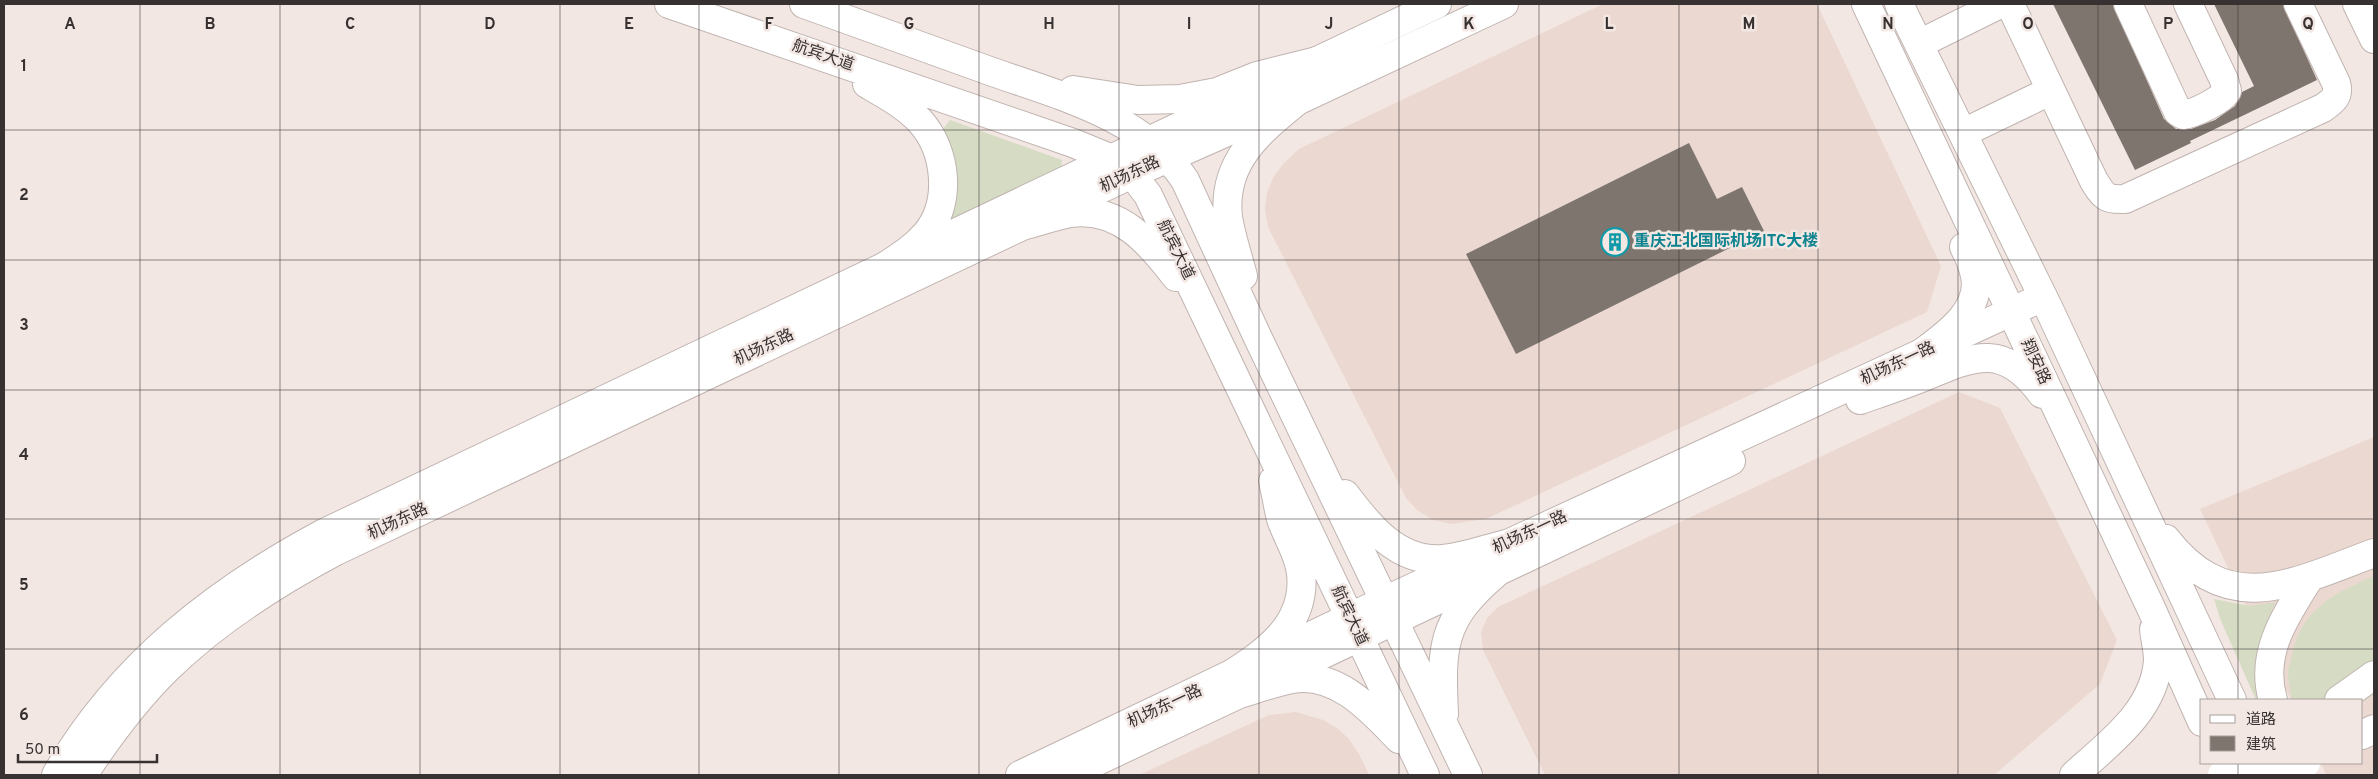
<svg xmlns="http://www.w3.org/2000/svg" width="2378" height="779" viewBox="0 0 2378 779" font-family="Overpass,'Noto Sans SC',sans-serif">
  <rect width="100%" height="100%" fill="#f3e7e3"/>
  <path fill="#ebd8d0" d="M1603,4H1817L1941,266L1927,312L1486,519L1451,524L1433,520L1417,510L1406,498L1268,227L1265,209L1267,193L1273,178L1283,164L1299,149Z
    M1959,392L2000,408L2117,640L2100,684L1994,775H1545L1483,650L1481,632L1487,618L1498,607Z
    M2374,437V775H2326L2321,763H2362V700H2291L2200,509Z
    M1296,712L1323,720L1337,728L1349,739L1359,754L1369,775H1139L1269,715Z"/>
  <path fill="#d6dcc4" d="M950,120L1062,160L1061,172L954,221L951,218C961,187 958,158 943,129Z
    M2374,576V695L2362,702V700H2292C2291,692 2288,682 2288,673C2288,667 2291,661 2292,655C2301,609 2335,593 2374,576Z
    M2214,599L2250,606L2275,602C2260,647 2249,653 2268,700H2256L2221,621Z"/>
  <path fill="#7e756f" d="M2053,4H2113L2164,119L2176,129H2191L2215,120L2235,106L2242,92L2254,86L2214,4H2283L2317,80L2190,141L2191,143L2135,170Z
    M1689,143L1717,199L1742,187L1764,231L1516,354L1466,254Z"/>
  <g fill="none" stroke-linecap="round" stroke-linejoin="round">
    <defs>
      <path id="minor" d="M2010,4L2094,181C2104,197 2106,200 2125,199L2323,108C2333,101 2340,96 2336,83L2298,4
        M2128,4L2178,112L2183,115C2193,114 2223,100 2227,91L2224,80L2188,4
        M2357,4L2374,39
        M1919,44L2000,4
        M1963,133L2050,91
        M56,775C119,666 215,591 324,533L1437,4
        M83,775C108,737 135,700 168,668C217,620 276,583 336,551L1132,174L1297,101L1504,4
        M1020,775L1384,601L2043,297
        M1068,775L1731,461"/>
      <path id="major" d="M669,4L1073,143L1112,159L1122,165L1132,174L1148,195L1425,775
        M804,4C861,25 919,45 976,66C1048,93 1140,112 1185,180L1258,338L1468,775
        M1866,4L2151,608L2202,722
        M1899,4L2049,309L2232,700
        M867,84C886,95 905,105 920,121C947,151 952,203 926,234C915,247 901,256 887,265
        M1073,90L1138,100L1180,99L1217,92L1257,76L1317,61
        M1022,226C1038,222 1054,216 1071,213C1119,206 1150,243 1176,277
        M1243,276C1238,257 1231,236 1228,217C1222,162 1259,132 1297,101
        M1923,352C1946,335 1982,310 1975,276C1973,266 1969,256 1964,247
        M1860,400C1880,393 1901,386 1921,378C1974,356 2002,341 2042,394
        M1345,494C1369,526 1398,563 1443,559C1464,557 1486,549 1506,544
        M2166,539C2229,620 2295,582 2374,553
        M1224,679C1263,654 1307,626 1301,573C1299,554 1287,537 1281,519C1278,507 1276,494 1273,481
        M1243,693C1259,688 1276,682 1292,679C1337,671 1372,711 1399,739
        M2273,700C2259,653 2286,615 2310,577
        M1444,714C1441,647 1441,620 1495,574
        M2261,763L2267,775
        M2074,775C2108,744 2155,711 2158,660C2158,650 2155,639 2154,629"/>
      <path id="highway" d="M2339,700L2374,675
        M2362,735L2374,729"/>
    </defs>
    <use href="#minor" stroke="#c0b4b0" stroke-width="30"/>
    <use href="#major" stroke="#c0b4b0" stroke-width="30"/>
    <use href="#highway" stroke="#c0b4b0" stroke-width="30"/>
    <use href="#minor" stroke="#fff" stroke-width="28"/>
    <use href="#major" stroke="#fff" stroke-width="28"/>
    <use href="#highway" stroke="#fff" stroke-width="28"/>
    <defs>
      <path id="highway-bridge" d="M2222,775L2243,763
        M2281,775L2306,763"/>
    </defs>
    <use href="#highway-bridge" stroke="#c0b4b0" stroke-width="30" stroke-linecap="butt"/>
    <use href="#highway-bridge" stroke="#fff" stroke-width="28"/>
  </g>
  <path fill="none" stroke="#373231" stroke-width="1" stroke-opacity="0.55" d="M140,4V775M280,4V775M420,4V775M560,4V775M699,4V775M839,4V775M979,4V775M1119,4V775M1259,4V775M1399,4V775M1539,4V775M1679,4V775M1818,4V775M1958,4V775M2098,4V775M2238,4V700M4,130H2374M4,260H2374M4,390H2374M4,519H2374M4,649H2374M2238,763V775"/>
  <defs>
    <symbol id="building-ring" viewBox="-11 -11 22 22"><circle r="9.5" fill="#f3e7e3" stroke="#0f9aa8" stroke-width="1.5"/><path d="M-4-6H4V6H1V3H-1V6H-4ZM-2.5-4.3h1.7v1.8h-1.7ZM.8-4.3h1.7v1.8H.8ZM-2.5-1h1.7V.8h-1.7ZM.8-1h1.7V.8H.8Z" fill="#0f9aa8"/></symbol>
  </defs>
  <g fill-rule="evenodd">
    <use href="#building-ring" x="1599" y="226" width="32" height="32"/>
  </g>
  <g text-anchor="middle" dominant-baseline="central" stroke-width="5" stroke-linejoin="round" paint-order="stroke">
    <g font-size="16" fill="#373231" stroke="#f3e7e3">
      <text transform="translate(823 56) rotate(19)">航宾大道</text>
      <text transform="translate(1130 175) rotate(-25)">机场东路</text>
      <text transform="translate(1175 250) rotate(64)">航宾大道</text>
      <text transform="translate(764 348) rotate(-25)">机场东路</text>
      <text transform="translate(2035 362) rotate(65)">翔安路</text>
      <text transform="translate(1898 364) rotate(-25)">机场东一路</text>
      <text transform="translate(398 522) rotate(-25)">机场东路</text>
      <text transform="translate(1530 533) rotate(-25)">机场东一路</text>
      <text transform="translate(1349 616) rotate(65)">航宾大道</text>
      <text transform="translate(1165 707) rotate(-25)">机场东一路</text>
    </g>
    <g font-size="16" font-weight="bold" fill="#0d838f" stroke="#f3e7e3" text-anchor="start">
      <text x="1634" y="242">重庆江北国际机场ITC大楼</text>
    </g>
  </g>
  <g font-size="16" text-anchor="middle" font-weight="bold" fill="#373231" stroke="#f3e7e3" stroke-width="5" stroke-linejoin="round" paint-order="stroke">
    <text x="70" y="29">A</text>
    <text x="210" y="29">B</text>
    <text x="350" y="29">C</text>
    <text x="490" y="29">D</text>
    <text x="629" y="29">E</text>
    <text x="769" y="29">F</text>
    <text x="909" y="29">G</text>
    <text x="1049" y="29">H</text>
    <text x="1189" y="29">I</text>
    <text x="1329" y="29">J</text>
    <text x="1469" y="29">K</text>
    <text x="1609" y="29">L</text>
    <text x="1749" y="29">M</text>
    <text x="1888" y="29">N</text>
    <text x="2028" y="29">O</text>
    <text x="2168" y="29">P</text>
    <text x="2308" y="29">Q</text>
    <text x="24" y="71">1</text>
    <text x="24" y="200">2</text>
    <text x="24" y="330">3</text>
    <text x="24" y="460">4</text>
    <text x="24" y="590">5</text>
    <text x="24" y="720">6</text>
  </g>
  <rect width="2378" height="779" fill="none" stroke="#373231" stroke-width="10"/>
  <rect x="2200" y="699" width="162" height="65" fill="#f3e7e3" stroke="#a89f9c"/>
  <rect x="2210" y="715" width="25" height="8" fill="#ffffff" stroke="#a89f9c"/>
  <text x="2246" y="724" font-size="15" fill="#373231">道路</text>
  <rect x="2210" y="736" width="25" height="15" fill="#7e756f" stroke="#a89f9c"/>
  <text x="2246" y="749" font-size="15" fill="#373231">建筑</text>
  <path d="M18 754v8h139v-8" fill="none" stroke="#373231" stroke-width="2.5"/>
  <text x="25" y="754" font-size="15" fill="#373231" stroke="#f3e7e3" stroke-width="4" paint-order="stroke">50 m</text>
</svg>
